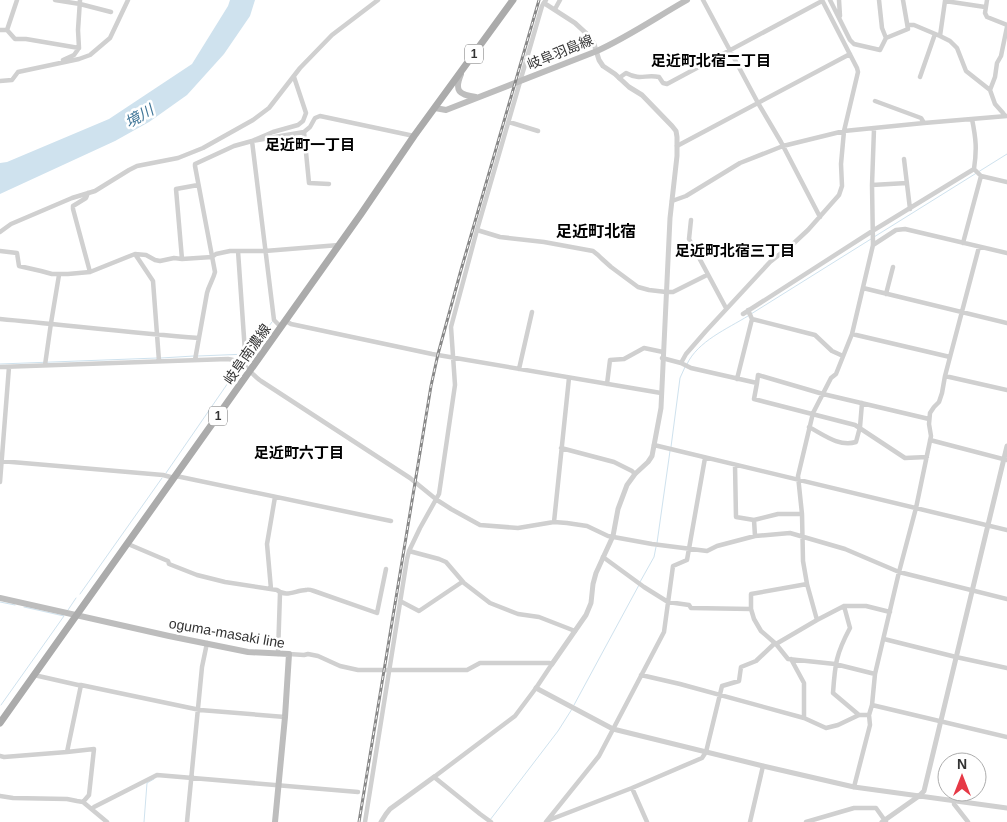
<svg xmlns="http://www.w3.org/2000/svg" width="1007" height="822" viewBox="0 0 1007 822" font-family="Helvetica,'Noto Sans JP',sans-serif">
  <rect width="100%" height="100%" fill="#fff"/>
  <path fill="#cfe2ee" d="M230,0H255L250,16L224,54L187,95L149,122L115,141L0,194V163L7,162L109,119L192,64L228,6Z"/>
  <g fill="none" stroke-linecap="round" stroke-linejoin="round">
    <path stroke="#cfe2ee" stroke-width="1" d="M874,237L1007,154
      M751,314L871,239
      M247,355L272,322
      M198,356L248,354
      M161,358L194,356
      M0,364L157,358
      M687,364C698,341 727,329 748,316
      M671,447L680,378L685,367
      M166,473L241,364
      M657,543L670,451
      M640,582L654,557L656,547
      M80,594L162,478
      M0,602L15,605
      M68,610L76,598
      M1,705L64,616L24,607
      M574,705L639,585
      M490,820L558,731L572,709
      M144,822L147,783L154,779"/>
    <path stroke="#d0d0d0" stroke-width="4.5" d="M55,0L80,4L111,12
      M703,0L758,103L781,142L820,217
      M830,0L850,40L854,44L880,50L886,38L908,29L903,0
      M839,0L840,16
      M879,0L882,28L886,38
      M987,0L985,13L987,17L1007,25
      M555,9L560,0
      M908,25H914L940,36L950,41L957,48L966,71L990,90L995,104L1003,113L1005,116
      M0,30H7L17,0
      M7,30L15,39H26L79,48
      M940,36L945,1L985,7
      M63,60L74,55L79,48L78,30L80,0
      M920,77L935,34
      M619,78L626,73C641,81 645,74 659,77L663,83L667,84L822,1
      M0,81L12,80L18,72L79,59L90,55L110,38L128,0
      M990,90L995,77L997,63L1001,56L1007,27
      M875,101L921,118L924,123
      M972,119C976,139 977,149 974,169L981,176L1007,182
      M509,122L538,131
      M304,132L309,183L329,184
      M677,146L850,54
      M904,159L910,209
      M872,185L907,183
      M88,193L86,198L73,206V209L90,272
      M672,201L686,196L740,163L783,146L844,131L924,123L1007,116
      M691,220L689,239L726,308
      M477,230L500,237L544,242L593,251L598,255L601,258L611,267L638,287L649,290L666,292H673L707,275
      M0,232L11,224L72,198L95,191L129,170L137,166L178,158L203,148L253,120L269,108L300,68L332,35L378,0
      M963,243L981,176
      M873,245L896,230L905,229L1007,253
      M0,251L17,253L19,266L41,271L52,274H68L90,272L135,254L146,255L155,260L160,261L174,258L182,259L212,257L216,254L230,251H265L339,245
      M238,251L245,352L244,364
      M135,254L153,281L159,361
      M182,259L176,189L198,185
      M863,288L1007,323
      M886,294L893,267
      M748,310L752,319L815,335L832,351L843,356
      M743,314L874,230L974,169
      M0,319C66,325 133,333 199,338
      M286,321L291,324L432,354L661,393
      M281,327L274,320L252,141L273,132L298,125L303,121L306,113L294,77
      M852,334L950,357
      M662,358L681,363L691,368L757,383L758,375L823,394L929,419
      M195,360L207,293C209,285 213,280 215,272L195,166V164L234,146L252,141L304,132L310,127L315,118L320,116L414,136
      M681,363L686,354L706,331L770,262L794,243L808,230L839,195L842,186L841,164L844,131L858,72L857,68L822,0
      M45,365L51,323L59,275
      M0,367L228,359C247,362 247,371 261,381L410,478L437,500L451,509L480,525L518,528L554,522L567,523L587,526L608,536L652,544L707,551L717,546L755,536L790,533L845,549L899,572L1007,599
      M519,369L532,312
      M945,376L1007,390
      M737,379L752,319
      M757,383L754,399L855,425L905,458L927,457
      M607,384L610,360L624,359L644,348L663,352
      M809,427C824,435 839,447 856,442L860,427L862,403
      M930,440L1007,460
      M654,445L1007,530
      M561,448L614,462L632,471L635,474
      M0,461L163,475L174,478
      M735,465L736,517L754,520L778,514H802
      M176,476L391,521
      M0,482L9,367
      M754,520L755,536
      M554,522L569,378
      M128,544L168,561L169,564L197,575L225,582L277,590C286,598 296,590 306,590C308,589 311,590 314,591L377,613L386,569
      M409,551L439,559L446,562L464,583L490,603L518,614L539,617L575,631
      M603,557L644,587L668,602L689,605L691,608L751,609V594L807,584
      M271,589L267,544L275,497
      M400,601L419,611L462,582
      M844,606L850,628C836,654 835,664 833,693L859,715
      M751,609L754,619L761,631L776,644L788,659L835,664L875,674
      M817,620L807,584L803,561L802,514L798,476L813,413L831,378L836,374L852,334L873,245L872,185L874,129
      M884,639L956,657L1007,668
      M776,644L817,620L844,606H866L890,612
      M278,654L280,593
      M289,654L304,655L308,654L318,656L340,666L358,670H467L480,663H549L552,664L536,688L515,716L434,777L480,814L491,822
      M791,659L804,683V718
      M34,675L78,685H81L200,710L285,717
      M641,675L680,684L804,718L826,728L838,725L859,715H869L872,705L875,674L899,572L916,508L931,436L929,424L930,413L934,407L939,402L942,393L945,376L979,247
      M81,685L67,752L94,749L89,795L83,802
      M872,705L1007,737
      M0,756L4,757L67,752
      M854,787L870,725L869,715
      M632,788L647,822
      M0,796L13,798L67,799L77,801L83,802L107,822
      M954,801V804L968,822
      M92,809L94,807L157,775L358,792
      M549,820L632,788L702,758L706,752L722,686L739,681L741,667L756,661L775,643
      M187,822L202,667L207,643
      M365,822L407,559L409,551L420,528L439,494L455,385L451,327L477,230L542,6L546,0
      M546,822L599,756L664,632L673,566L687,560L705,458
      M750,822L763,766
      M806,822L854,808H876L886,822"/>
    <path stroke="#d0d0d0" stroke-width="5" d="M544,3L575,23L588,35L594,44L599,60L603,66L615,74L629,87L642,95L672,126L676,131L677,137V156L670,218L661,408L652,456L648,462L635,474L627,485L618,509L613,536L596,573L593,584L591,603L586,615L552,664
      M536,688L613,729L763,766L854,787L1007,808
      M381,822L386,814L390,809L434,777
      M882,822L919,796L924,791L1007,446"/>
    <path stroke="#bdbdbd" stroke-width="6" d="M461,74C454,91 459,95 476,97
      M435,108L446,110L597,51C628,37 657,17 687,0
      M0,598L169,636L248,652L289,654L285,717L275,822"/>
    <path stroke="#ababab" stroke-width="7" d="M0,723L361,214L414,136L513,0"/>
    <defs>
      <path id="rail" d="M359,822L431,386L438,354L461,270L539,0"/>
    </defs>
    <use href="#rail" stroke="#888" stroke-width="3"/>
    <use href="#rail" stroke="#fff" stroke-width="1" stroke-dasharray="4" stroke-linecap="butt"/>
  </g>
  <g text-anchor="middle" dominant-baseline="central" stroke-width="5" stroke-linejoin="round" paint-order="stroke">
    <g fill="#fff" stroke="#707070" stroke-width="1">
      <rect x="465" y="44.5" width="18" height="19" rx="4"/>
      <rect x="209" y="406.5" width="18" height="19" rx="4"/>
    </g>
    <g font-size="12" font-weight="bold" fill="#333">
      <text x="474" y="54">1</text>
      <text x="218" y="416">1</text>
    </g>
    <g font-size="14" fill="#333" stroke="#fff">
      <text transform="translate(560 52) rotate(-22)">岐阜羽島線</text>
      <text transform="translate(247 354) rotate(-55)">岐阜南濃線</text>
      <text transform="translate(227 633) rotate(10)">oguma-masaki line</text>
    </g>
    <g font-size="15" font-weight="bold" fill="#000" stroke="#fff">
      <text x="711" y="60">足近町北宿二丁目</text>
      <text x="310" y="144">足近町一丁目</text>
      <text x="735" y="250">足近町北宿三丁目</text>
      <text x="299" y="452">足近町六丁目</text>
    </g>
    <g font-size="15" font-style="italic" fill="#3f7597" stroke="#fff">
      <text transform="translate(139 116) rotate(-30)">境川</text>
    </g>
    <g font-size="16" font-weight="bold" fill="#000" stroke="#fff">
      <text x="596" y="231">足近町北宿</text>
    </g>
  </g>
  <g transform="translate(962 777)"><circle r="24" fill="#ffffff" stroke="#adadad"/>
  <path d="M0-4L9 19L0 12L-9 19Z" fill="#e63946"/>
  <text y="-8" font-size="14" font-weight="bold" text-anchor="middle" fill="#333333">N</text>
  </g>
</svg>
